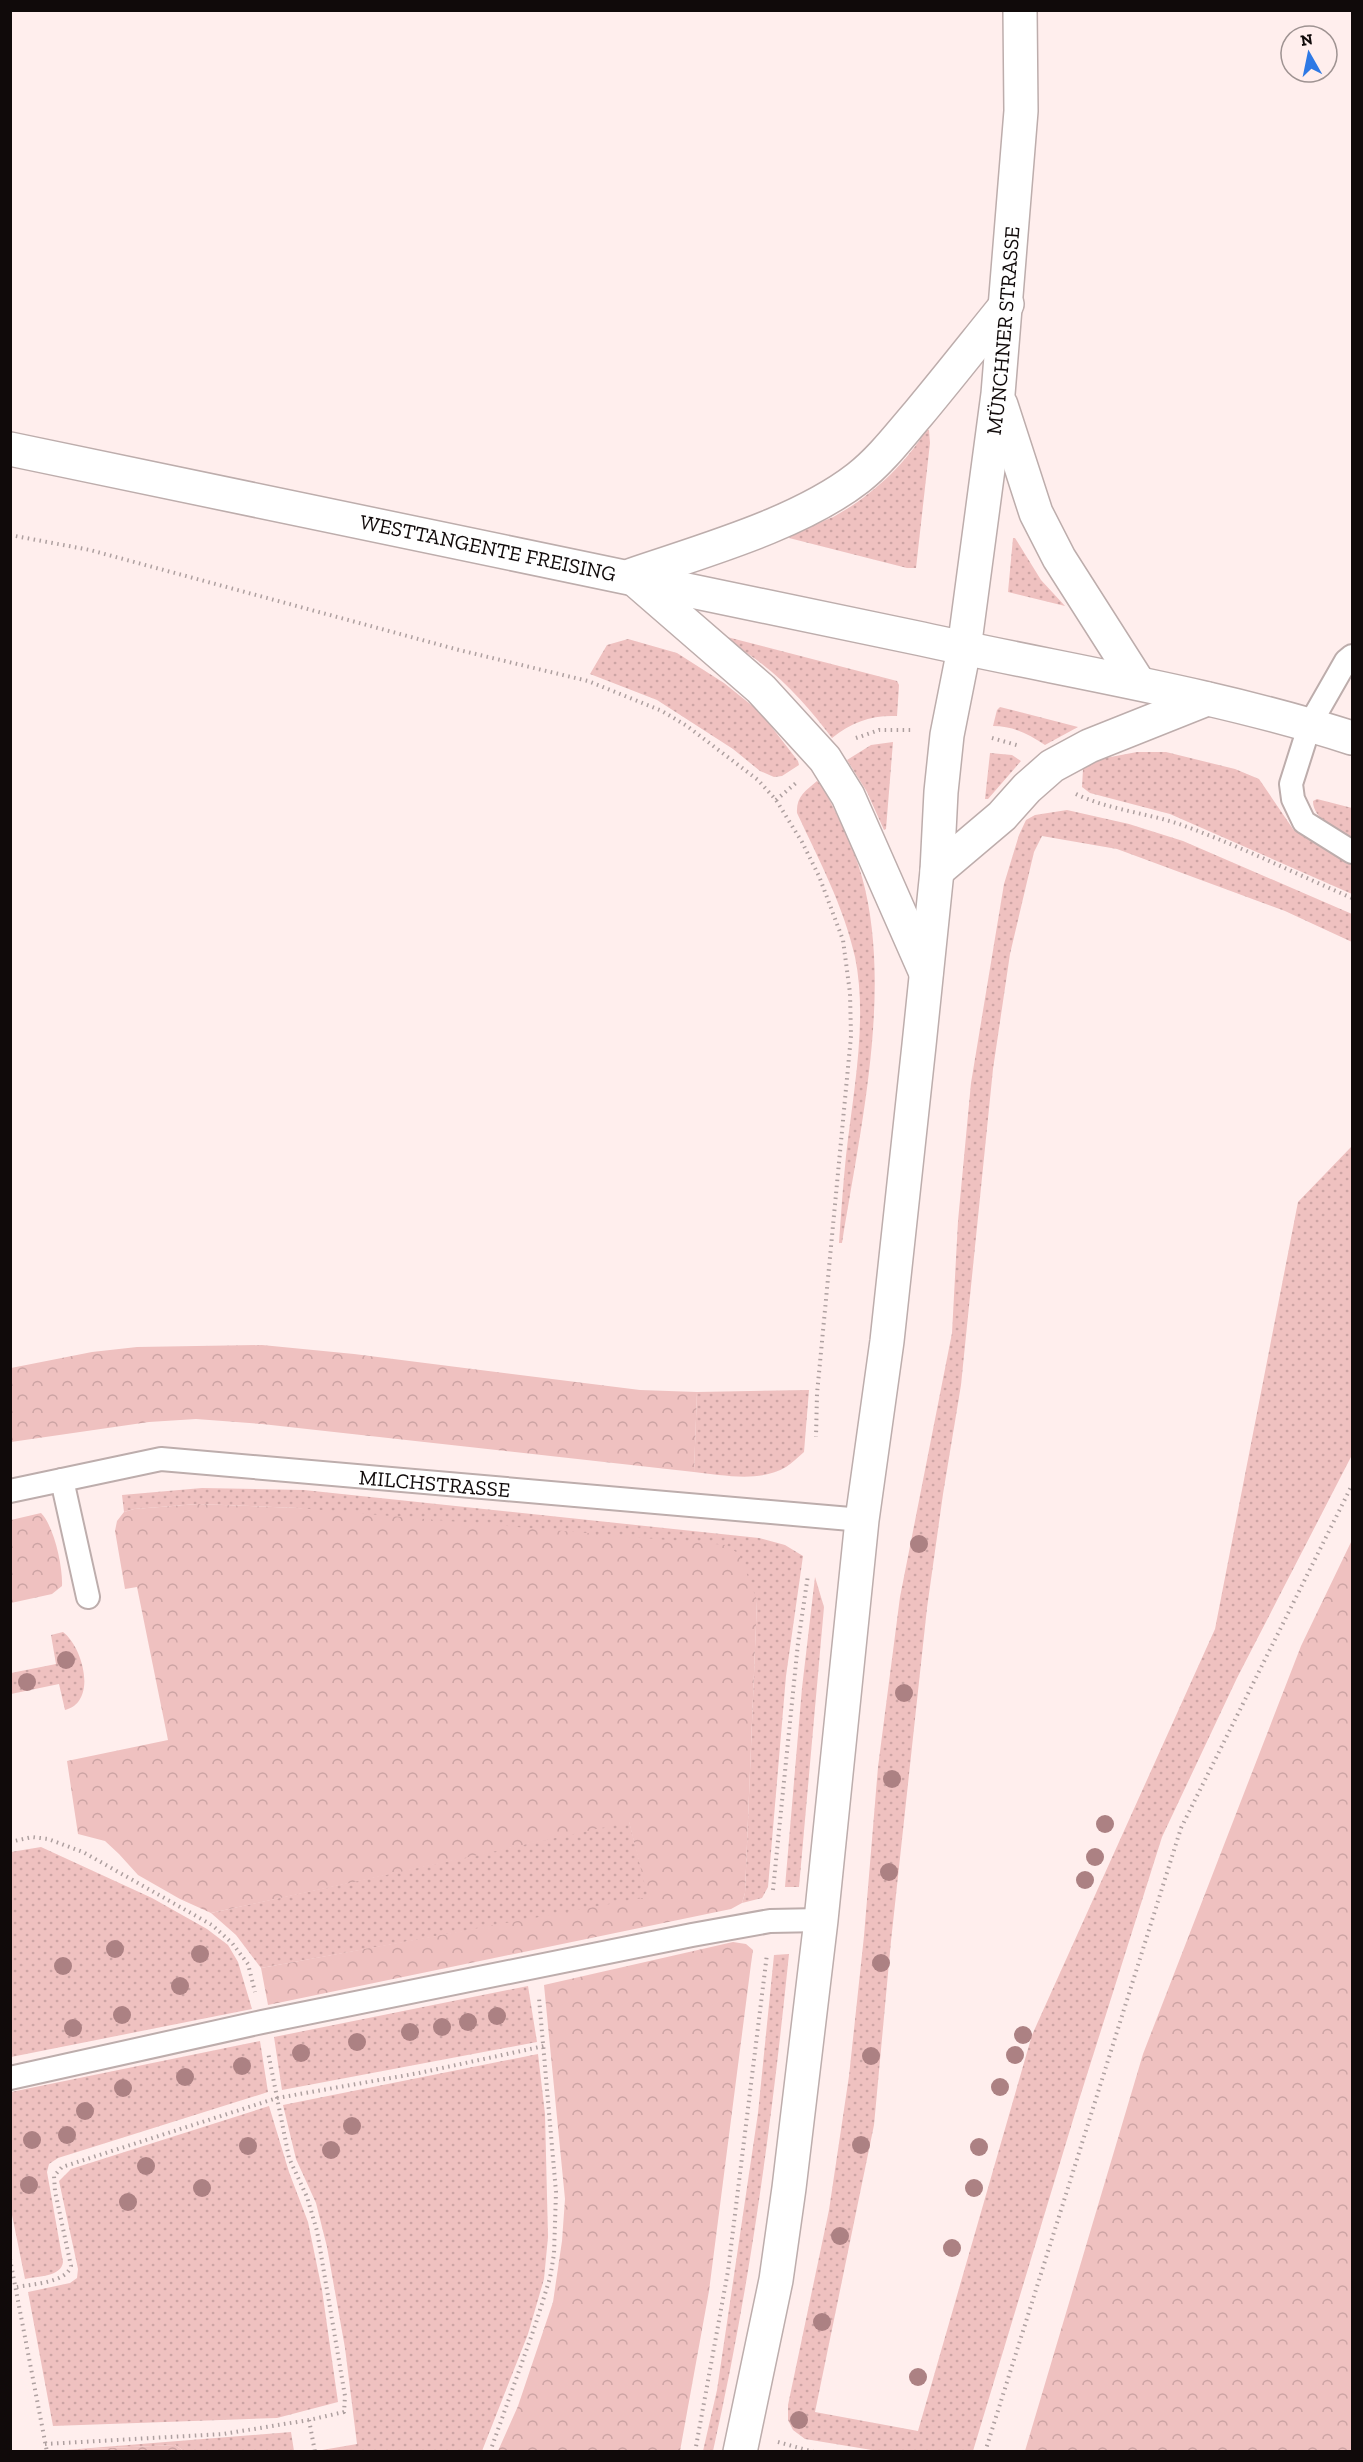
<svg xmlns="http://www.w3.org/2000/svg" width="1363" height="2462" viewBox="0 0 1363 2462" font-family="'Zilla Slab',serif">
  <defs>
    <pattern id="grass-dots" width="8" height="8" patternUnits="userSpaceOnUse" patternTransform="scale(1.5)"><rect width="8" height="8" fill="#efc1c0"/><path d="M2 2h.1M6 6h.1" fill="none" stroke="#cca4a4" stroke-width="1.8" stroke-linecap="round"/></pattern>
    <pattern id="forest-crowns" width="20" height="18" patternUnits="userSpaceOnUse" patternTransform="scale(1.5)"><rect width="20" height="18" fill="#efc1c0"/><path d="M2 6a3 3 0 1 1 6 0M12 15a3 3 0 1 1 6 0" fill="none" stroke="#cca4a4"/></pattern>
  </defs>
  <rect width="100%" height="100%" fill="#ffeeed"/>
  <path fill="url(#grass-dots)" d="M926,430H929L930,443L916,568H907L789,538C797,530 823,522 835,516C871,496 905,465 926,430Z
    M1013,538H1015L1041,580L1065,606L1008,592Z
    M727,637L897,681L899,685L897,716C871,715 852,722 832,738C803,699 769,663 725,640Z
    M628,639L677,653L724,683L760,712L798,761L799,765L782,776L774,777L760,771L733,749L657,700L590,674L607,645Z
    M1000,707L1078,727L1045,745C1029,734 1013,726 993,726L997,710Z
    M893,742L886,829L884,830L867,792L847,760L871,745Z
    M1137,752H1166L1235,769L1259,779L1293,829L1352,865V894L1170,814L1090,793L1082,787L1083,769L1100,759Z
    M990,753L1012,755L1021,761L988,799H985Z
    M817,781L822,785C837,815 853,845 862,877C893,989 860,1130 842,1243H839C841,1214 843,1185 846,1156C853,1093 868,1020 855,957C844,907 819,860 797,813C796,797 805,791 817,781Z
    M1317,799L1352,808V838C1338,830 1313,820 1313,801Z
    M1067,810L1129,824L1183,841L1352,914V942L1285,911L1117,849L1042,836L1034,852L1010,954L993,1069L961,1385L943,1494L927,1608L891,1941L874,2125L815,2412L918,2431L1032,2035L1215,1629L1298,1202L1352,1146V1455L1237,1678L1162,1837L1079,2100L973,2451H878L805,2439L793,2430L788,2420V2405L829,2210L849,2076L864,1936L878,1767L900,1597L952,1333L958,1221L971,1083L1004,884L1019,835L1026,820L1035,815Z
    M809,1390L804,1452C798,1457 792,1463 786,1467C759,1483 723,1475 694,1472L697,1392Z
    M202,1488L304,1490L759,1538L785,1545L803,1556L786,1676L768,1887L762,1898L742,1903L745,1893L757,1600L298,1508L198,1504L134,1509L124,1512L122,1495Z
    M815,1577L824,1607L799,1887H785L802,1688Z
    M63,1632C83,1647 98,1702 65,1710L59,1684L11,1694V1673L56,1664L51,1635Z
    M629,1821L649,1898L261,1968L236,1935L211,1913Z
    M41,1847L152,1898L207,1929L228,1945L238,1962L252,2009L11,2057V1852Z
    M789,1954C772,2121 750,2287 713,2451H703L717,2390L758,2113L774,1955Z
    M528,1986L537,2042L282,2090L274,2037Z
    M260,2041L268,2092L58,2158L49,2164L47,2172L63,2262C61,2277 38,2276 25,2279L11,2210V2092Z
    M538,2054L545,2114L548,2237L544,2279L528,2334L482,2451H322V2450L357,2444L345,2348L327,2247L316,2203L296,2159L283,2105Z
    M269,2106L289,2172L308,2222L322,2290L338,2402L277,2418L53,2426L28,2292L70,2283L77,2278L78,2269L59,2181L71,2169Z
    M291,2432L294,2451H184L175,2445L66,2450Z"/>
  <path fill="url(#forest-crowns)" d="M262,1345L354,1354L640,1390L697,1392L694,1472L262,1424L196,1419L149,1422L11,1442V1368L92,1352L137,1347Z
    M198,1504L298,1508L726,1545L739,1554L757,1600L745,1893L742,1903L731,1909L268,2005L261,1968L648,1897L629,1822L211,1913L180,1899L138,1875L119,1854L105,1841L78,1834L67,1761L168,1740L137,1587L125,1589L115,1531L117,1521L124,1512L134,1509Z
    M41,1513C54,1526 63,1567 62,1586L52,1594L11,1603V1520Z
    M1352,1540V2451H1025L1143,2054L1301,1646Z
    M733,1942L746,1944L753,1950L751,1964L709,2291L680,2451H498L518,2406L553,2302L562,2241L565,2199L544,1985Z
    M175,2445L184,2451L66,2452V2450Z"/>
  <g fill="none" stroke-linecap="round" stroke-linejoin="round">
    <defs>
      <g id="service">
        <path d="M1352,656L1346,661L1310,724L1291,784L1293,799L1304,822L1352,852"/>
        <path d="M62,1480L88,1597"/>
        <path id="s1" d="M10,1491L161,1459L862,1520"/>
        <path d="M10,2078L262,2022L692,1935L770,1921L821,1920"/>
      </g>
      <g id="secondary">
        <path d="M1001,405L1036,513L1059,558L1138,682"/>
        <path id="s2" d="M10,449C315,511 619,573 922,639C1066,671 1212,693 1352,738"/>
        <path d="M632,575C702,551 799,524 858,478C881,460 899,436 918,414C948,378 977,341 1007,304"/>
        <path d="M633,578L761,689L825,759L848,796L926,973"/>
        <path d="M937,871L1002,816L1027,788L1052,766L1089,746L1207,699"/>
        <path id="s3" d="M740,2452L776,2280L789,2188L821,1920L862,1520L887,1341L919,1045L937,871L941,792L947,735L964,649L998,394L1021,111L1020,10"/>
      </g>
    </defs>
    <use href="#service" stroke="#bdadac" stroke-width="26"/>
    <use href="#secondary" stroke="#bdadac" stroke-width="36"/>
    <path stroke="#aea0a0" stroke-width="4" stroke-dasharray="1.5 4.5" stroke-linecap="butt" d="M10,535L90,550L459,650L588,681L662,711L687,726L758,780L776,800L802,842L819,876L843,940L850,993L851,1036L817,1394L816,1437
      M856,738L879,730H911
      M992,738L1020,746
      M1076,794C1109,810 1148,813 1182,825C1240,846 1296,874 1352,898
      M776,800L796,783
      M10,1842L32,1837L48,1839L83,1852L212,1925L232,1943L248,1964L255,1992
      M773,1890L798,1643L808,1575
      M10,2259L47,2452
      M17,2287C32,2284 66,2283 71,2266L55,2191L54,2176L62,2167L277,2098L419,2073L544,2046
      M309,2420L315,2452
      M778,2442L814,2452
      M45,2444L223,2434L309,2420L344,2412L345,2396L317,2231L307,2197L289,2158L268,2052
      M490,2452L535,2326L550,2278L554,2254L556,2192L539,1998
      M695,2452L728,2271L767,1954
      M985,2452L1181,1828L1352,1485"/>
    <use href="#service" stroke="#fff" stroke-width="22"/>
    <use href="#secondary" stroke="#fff" stroke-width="33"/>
  </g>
  <g fill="#ac8183">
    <circle cx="919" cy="1544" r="9"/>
    <circle cx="66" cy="1660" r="9"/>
    <circle cx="27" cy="1682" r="9"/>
    <circle cx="904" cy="1693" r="9"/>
    <circle cx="892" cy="1779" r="9"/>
    <circle cx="1105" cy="1824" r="9"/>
    <circle cx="1095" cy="1857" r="9"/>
    <circle cx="889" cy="1872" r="9"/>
    <circle cx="1085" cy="1880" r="9"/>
    <circle cx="115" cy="1949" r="9"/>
    <circle cx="200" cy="1954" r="9"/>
    <circle cx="881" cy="1963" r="9"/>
    <circle cx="63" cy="1966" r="9"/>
    <circle cx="180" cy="1986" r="9"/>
    <circle cx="122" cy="2015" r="9"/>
    <circle cx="497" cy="2016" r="9"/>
    <circle cx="468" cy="2022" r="9"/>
    <circle cx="442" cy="2027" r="9"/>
    <circle cx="73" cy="2028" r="9"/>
    <circle cx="410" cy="2032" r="9"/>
    <circle cx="1023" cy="2035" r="9"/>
    <circle cx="357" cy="2042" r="9"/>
    <circle cx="301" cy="2053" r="9"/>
    <circle cx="1015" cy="2055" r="9"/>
    <circle cx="871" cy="2056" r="9"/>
    <circle cx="242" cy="2066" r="9"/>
    <circle cx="185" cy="2077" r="9"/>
    <circle cx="1000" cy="2087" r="9"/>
    <circle cx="123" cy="2088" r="9"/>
    <circle cx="85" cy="2111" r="9"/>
    <circle cx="352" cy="2126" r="9"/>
    <circle cx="67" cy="2135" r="9"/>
    <circle cx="32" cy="2140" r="9"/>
    <circle cx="861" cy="2145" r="9"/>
    <circle cx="248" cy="2146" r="9"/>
    <circle cx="979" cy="2147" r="9"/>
    <circle cx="331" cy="2150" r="9"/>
    <circle cx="146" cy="2166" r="9"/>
    <circle cx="29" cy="2185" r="9"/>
    <circle cx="202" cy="2188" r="9"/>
    <circle cx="974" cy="2188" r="9"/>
    <circle cx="128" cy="2202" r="9"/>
    <circle cx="840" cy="2236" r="9"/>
    <circle cx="952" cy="2248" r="9"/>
    <circle cx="822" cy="2322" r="9"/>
    <circle cx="918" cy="2377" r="9"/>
    <circle cx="799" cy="2420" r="9"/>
  </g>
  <g text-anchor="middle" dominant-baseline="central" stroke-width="5" stroke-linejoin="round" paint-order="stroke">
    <g font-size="21" fill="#100a0a" stroke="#ffeeed">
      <text stroke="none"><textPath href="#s3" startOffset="2139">MÜNCHNER STRASSE</textPath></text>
      <text stroke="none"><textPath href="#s2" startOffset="488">WESTTANGENTE FREISING</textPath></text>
      <text stroke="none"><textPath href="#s1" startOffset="429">MILCHSTRASSE</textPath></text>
    </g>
  </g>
  <rect width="1363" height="2462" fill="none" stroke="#100a0a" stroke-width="24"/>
  <g transform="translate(1309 54) rotate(351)"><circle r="28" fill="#ffeeed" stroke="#9f9392" stroke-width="1.5"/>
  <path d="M0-4.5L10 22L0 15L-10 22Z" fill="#2e79e5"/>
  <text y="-9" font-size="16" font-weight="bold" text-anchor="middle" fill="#100a0a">N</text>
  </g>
</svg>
